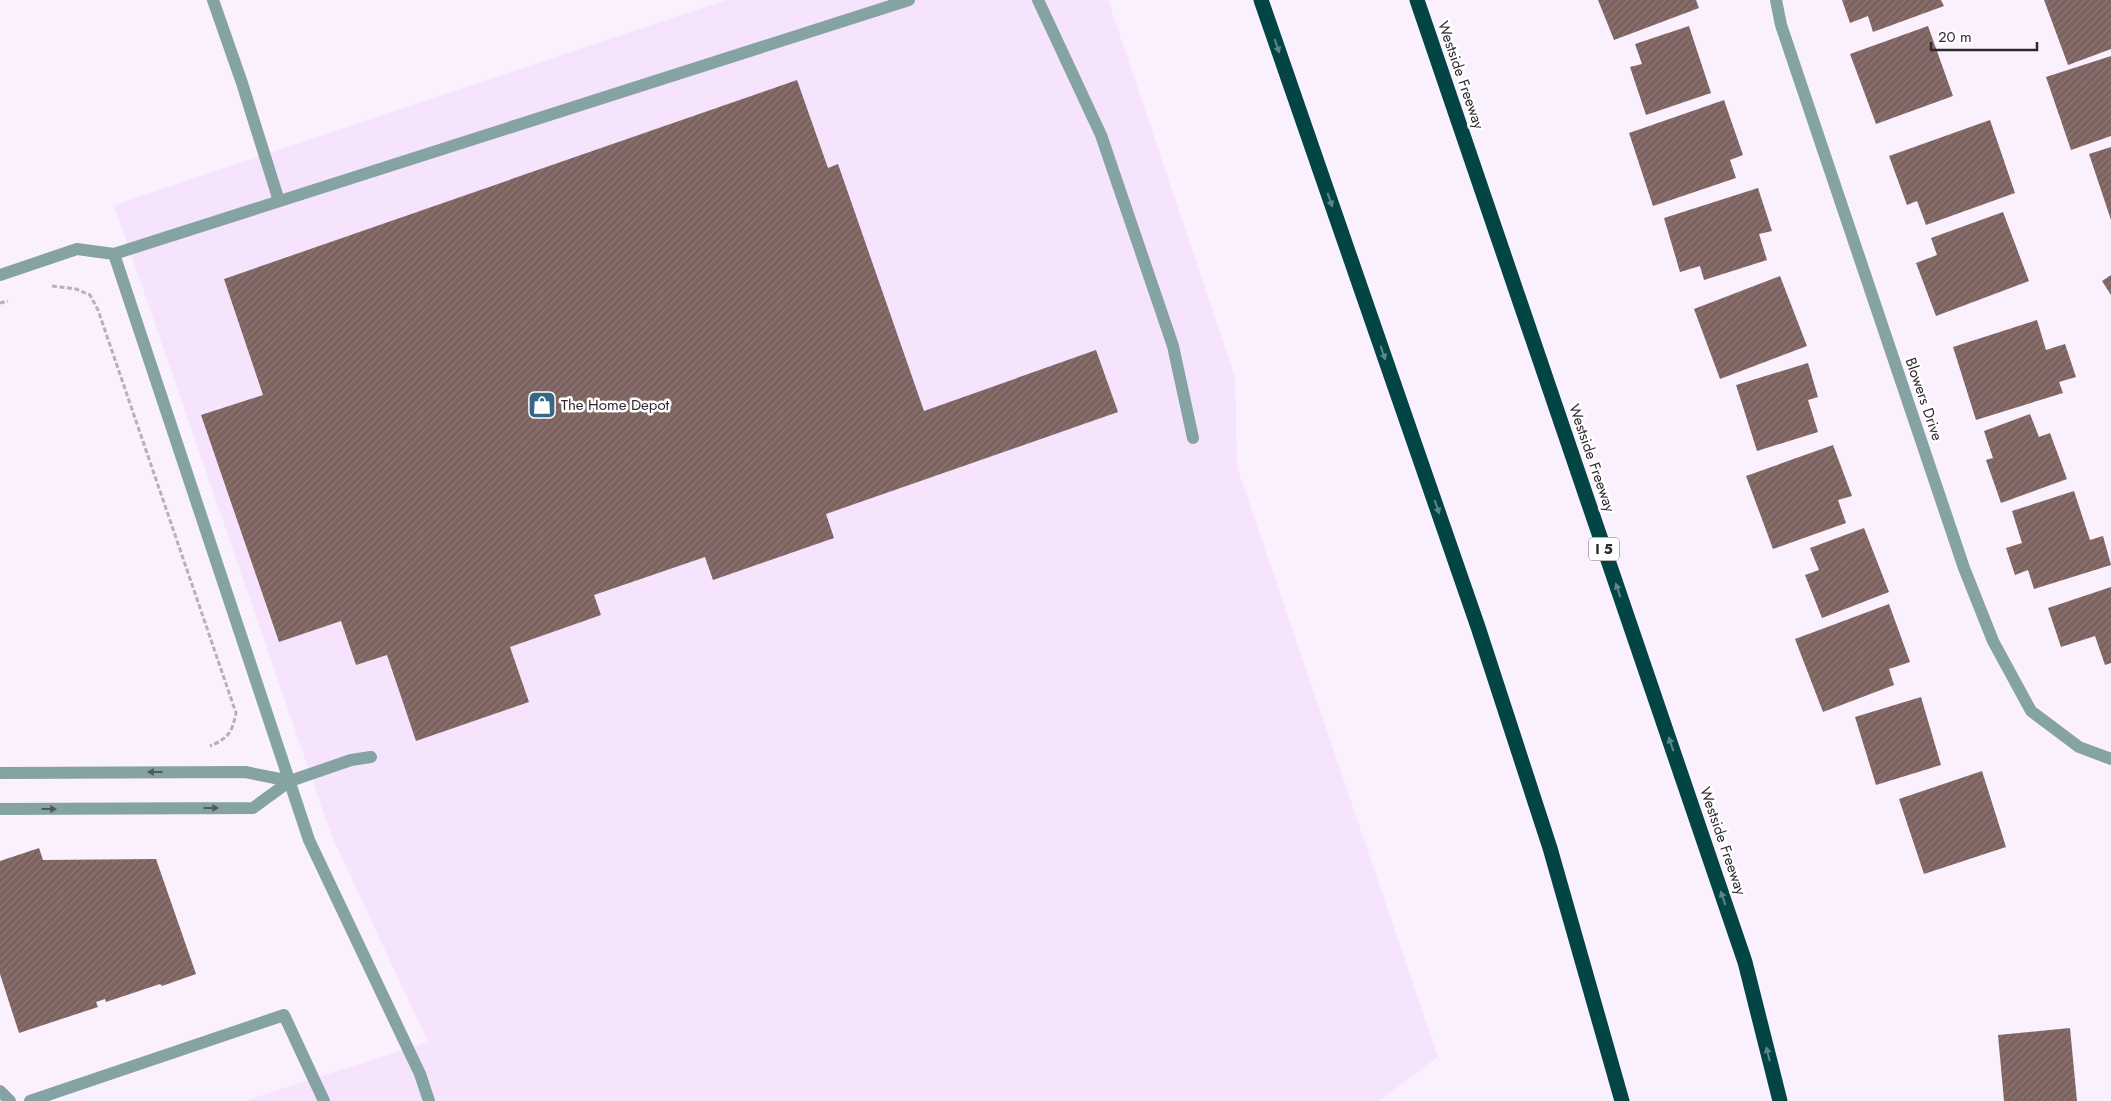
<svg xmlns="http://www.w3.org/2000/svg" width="2111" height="1101" viewBox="0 0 2111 1101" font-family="Jost,sans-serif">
  <defs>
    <pattern id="building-hatch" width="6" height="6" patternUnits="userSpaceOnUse" patternTransform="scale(1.25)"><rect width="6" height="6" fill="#7d625f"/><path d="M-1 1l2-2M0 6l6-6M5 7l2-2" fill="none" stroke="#8e7978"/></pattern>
  </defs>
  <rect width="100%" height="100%" fill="#faf0fe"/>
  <path fill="#f5e4fc" d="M726,0H1108L1235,377L1237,467L1438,1057L1378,1101H244L428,1042L331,834L114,205Z"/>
  <path fill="url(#building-hatch)" d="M1598,0H1696L1699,8L1614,40Z
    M1842,0H1941L1944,6L1873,32L1868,16L1850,23Z
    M2044,0H2111V49L2068,65Z
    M1689,26L1711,93L1646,115L1630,67L1642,64L1635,44Z
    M1928,26L1953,96L1876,124L1850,54Z
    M2111,56V136L2071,150L2046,77Z
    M797,80L828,168L838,164L924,411L1096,350L1118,412L826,514L834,538L713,580L705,557L594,595L601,615L510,647L529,702L416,741L387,655L356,665L341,621L279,642L201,415L263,395L224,279Z
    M1724,100L1743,155L1730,160L1736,178L1653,206L1629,133Z
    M1990,120L2015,193L1926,225L1917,201L1907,205L1889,156Z
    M2111,147V220L2089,154Z
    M1758,188L1772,231L1759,234L1767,260L1704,280L1700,266L1680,272L1664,218Z
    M2003,212L2029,281L1936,316L1916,263L1937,255L1931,238Z
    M2111,275V295L2102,281Z
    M1780,276L1807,346L1720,379L1694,309Z
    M2037,320L2046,350L2065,344L2076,377L2059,382L2063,393L1976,420L1953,347Z
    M1808,363L1818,397L1808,400L1818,432L1757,451L1736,385Z
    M2030,414L2039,437L2050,433L2067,479L2001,503L1986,460L1993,458L1984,431Z
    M1833,445L1852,496L1838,500L1846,523L1773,549L1746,476Z
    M2074,491L2090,540L2103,536L2111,565L2034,589L2028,570L2015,575L2006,548L2022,543L2012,511Z
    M1864,528L1889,592L1822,618L1805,575L1819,570L1810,548Z
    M2111,587V663L2105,665L2095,636L2061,647L2048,608Z
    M1889,604L1910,662L1889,669L1894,685L1823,712L1795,639Z
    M1921,697L1941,765L1876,785L1855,717Z
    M1982,771L2006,847L1924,874L1899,799Z
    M39,848L43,860L156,859L196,974L162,986L160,984L106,1002L105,999L96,1002L98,1007L19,1033L0,974V861Z
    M2070,1028L2077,1101H2004L1998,1035Z"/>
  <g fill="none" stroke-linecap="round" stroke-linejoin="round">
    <path stroke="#b8afbb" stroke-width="3" stroke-dasharray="5 2.5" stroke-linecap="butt" d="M52,286L76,289L90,295L98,310L236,713C232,732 229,738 210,746
      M0,303L8,301"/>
    <path stroke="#84a3a2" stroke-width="12" d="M213,0L242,83L279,201
      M1038,0L1101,135L1173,346L1193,438
      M1776,0L1781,25L1964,568L1993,641L2031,711L2079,747L2111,759
      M114,254L309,840L420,1074L429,1101
      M0,275L77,249L114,254L909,0
      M0,773L245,772L290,781
      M0,809L253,808L290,781L351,760L371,757
      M0,1091L10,1101
      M30,1101L284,1015L324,1101"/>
    <path stroke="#034545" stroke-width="15" d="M1261,0L1478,627L1550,848L1622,1101
      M1417,0L1745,962L1780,1101"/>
  </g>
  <defs><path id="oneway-solid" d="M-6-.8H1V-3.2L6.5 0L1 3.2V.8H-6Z" transform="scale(1.25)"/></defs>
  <g fill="#5b8686">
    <use href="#oneway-solid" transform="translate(1277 46) rotate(71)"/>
    <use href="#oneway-solid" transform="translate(1330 200) rotate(71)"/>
    <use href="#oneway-solid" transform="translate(1383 353) rotate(71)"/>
    <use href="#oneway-solid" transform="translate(1437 507) rotate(71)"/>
    <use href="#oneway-solid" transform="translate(1618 590) rotate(-109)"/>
    <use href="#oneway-solid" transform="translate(1671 744) rotate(-109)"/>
    <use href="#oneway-solid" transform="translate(1723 898) rotate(-109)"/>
    <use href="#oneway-solid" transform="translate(1768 1054) rotate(-104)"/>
  </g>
  <g fill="#50595e">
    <use href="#oneway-solid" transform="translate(155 772) rotate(180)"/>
    <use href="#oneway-solid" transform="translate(211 808)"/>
    <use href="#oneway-solid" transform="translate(49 809)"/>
  </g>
  <defs>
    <symbol id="shop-square" viewBox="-11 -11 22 22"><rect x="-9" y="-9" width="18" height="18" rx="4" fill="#356885" stroke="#fff"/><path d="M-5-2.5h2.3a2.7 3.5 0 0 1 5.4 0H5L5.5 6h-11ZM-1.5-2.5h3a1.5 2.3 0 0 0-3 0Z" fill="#fff"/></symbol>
  </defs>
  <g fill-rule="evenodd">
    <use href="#shop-square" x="526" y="389" width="32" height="32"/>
  </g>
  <g text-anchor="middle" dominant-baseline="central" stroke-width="5" stroke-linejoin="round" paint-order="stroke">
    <rect fill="#fff" stroke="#6d686e" stroke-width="1" x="1589" y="537.5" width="30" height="23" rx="4"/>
    <g font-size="14" font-weight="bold" fill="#2e2830">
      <text x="1604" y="549">I 5</text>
    </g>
    <g font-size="15" fill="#2e2830" stroke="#fff">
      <text transform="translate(1461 75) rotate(71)">Westside Freeway</text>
      <text transform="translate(1924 399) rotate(71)">Blowers Drive</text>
      <text transform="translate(1592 458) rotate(71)">Westside Freeway</text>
      <text transform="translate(1723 841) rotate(71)">Westside Freeway</text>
    </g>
    <g font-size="15" fill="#2e2830" stroke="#fff" text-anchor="start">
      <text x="561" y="405">The Home Depot</text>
    </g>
  </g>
  <path d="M1931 42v8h106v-8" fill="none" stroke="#2e2830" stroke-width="2.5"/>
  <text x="1938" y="42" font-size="15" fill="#2e2830" stroke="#ffffff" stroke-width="4" paint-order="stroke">20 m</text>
</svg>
